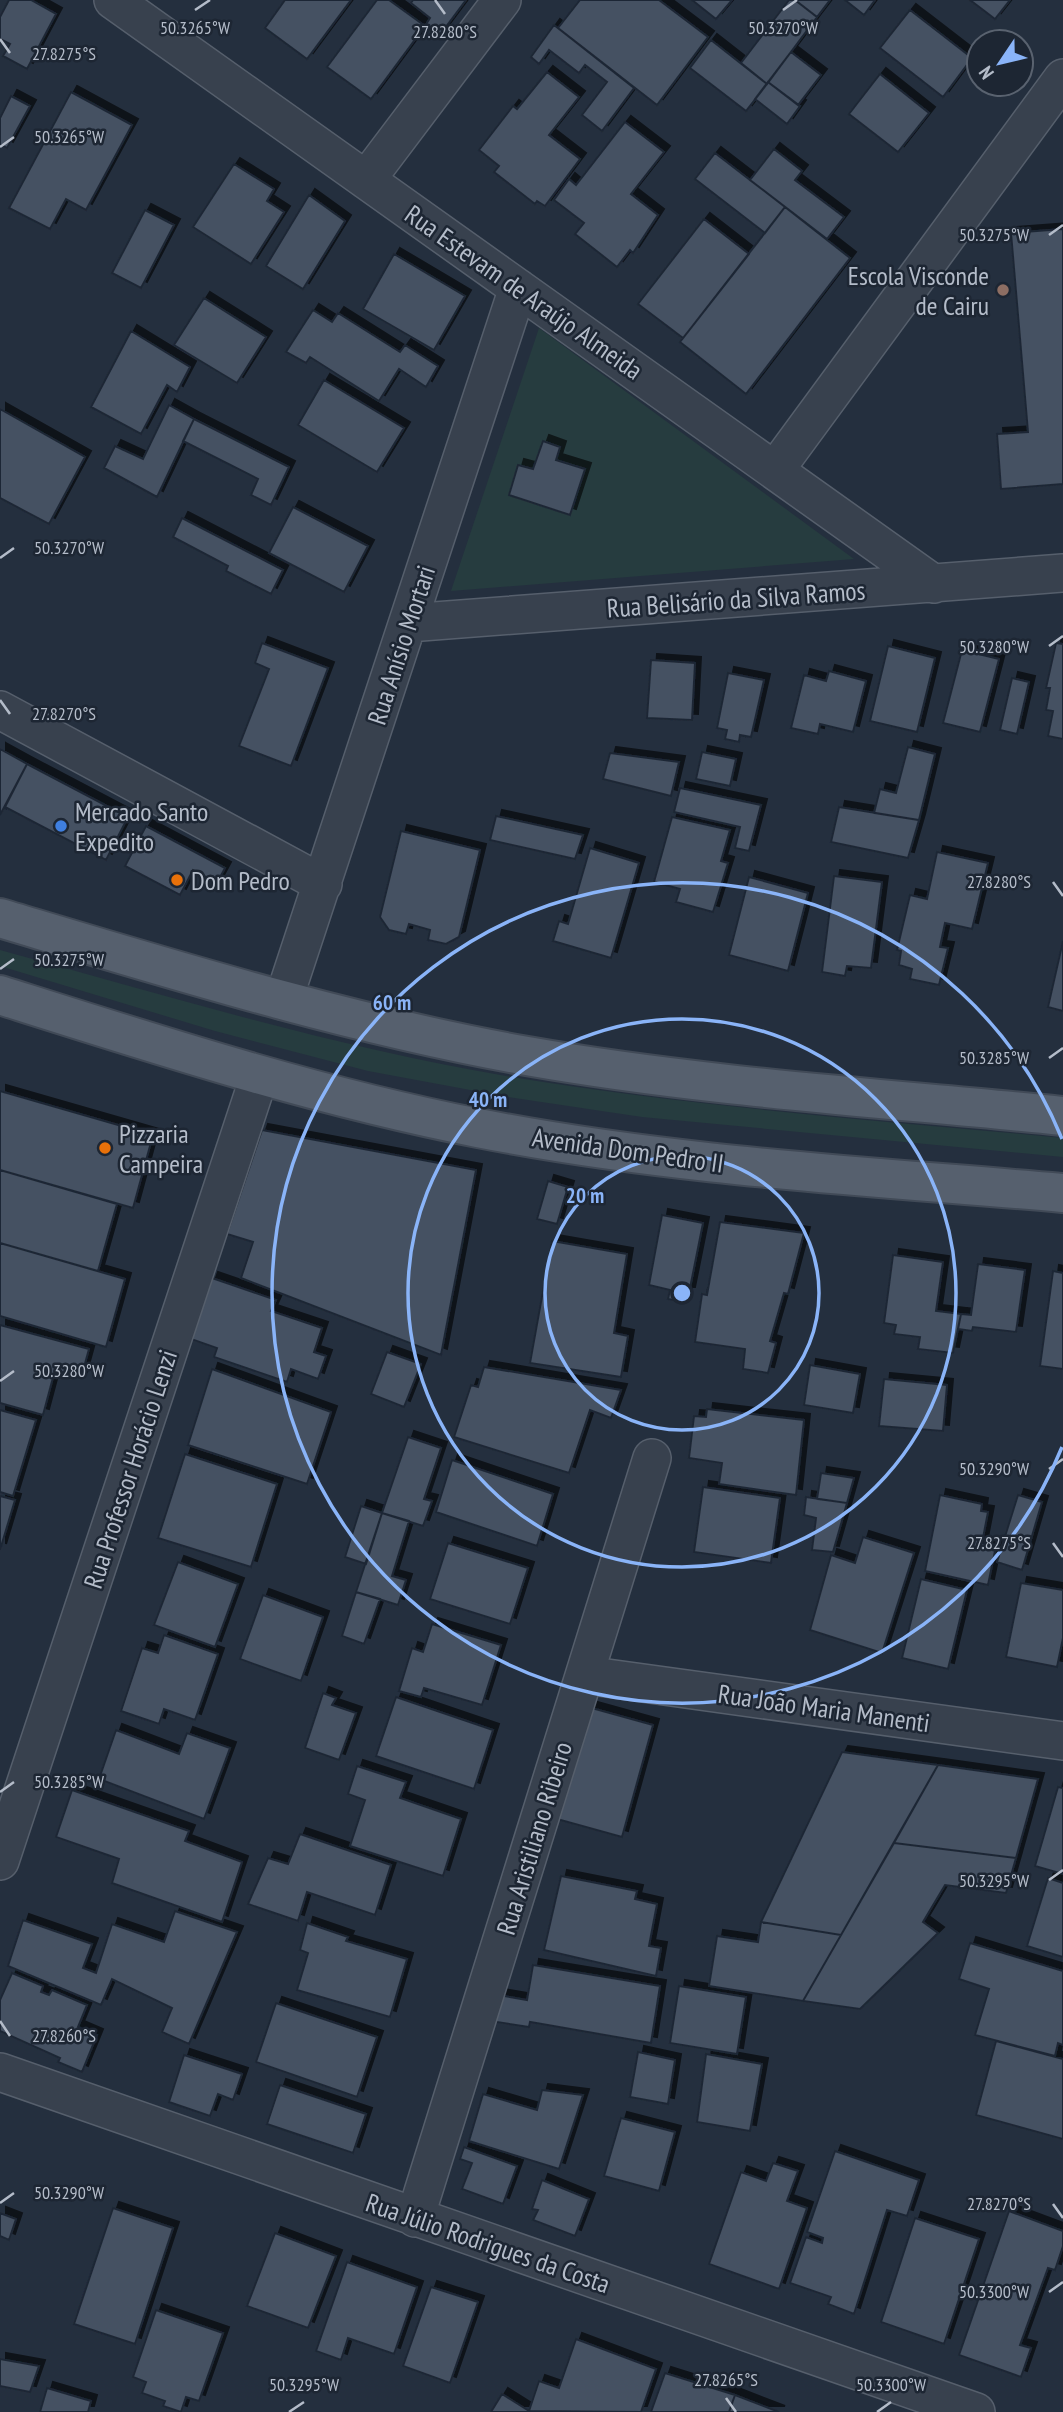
<svg xmlns="http://www.w3.org/2000/svg" width="1063" height="2412" viewBox="0 0 1063 2412" font-family="'PT Sans Narrow',sans-serif">
  <defs>
    <filter id="shadow"><feDropShadow dx="6" dy="-6" stdDeviation="0" flood-color="#0009"/></filter>
  </defs>
  <rect width="100%" height="100%" fill="#242f3e"/>
  <path fill="#263c3f" d="M539,328L854,559L451,591Z
    M0,950C167,996 335,1047 506,1076C690,1107 877,1120 1063,1138V1157L642,1117L508,1097L368,1071L215,1031L0,966Z"/>
  <path fill="#455162" stroke="#1f2835" stroke-width="2" filter="url(#shadow)" d="M9,0H31L56,14L27,69L3,56L10,44L0,39V17Z
    M285,0H351L307,59L265,28Z
    M377,0H389L425,26L371,99L327,67Z
    M413,0H466L439,36L425,26L430,18L411,3Z
    M580,0H659L708,37L657,105L558,28Z
    M692,0H732L716,19Z
    M789,0H795L817,17L767,84L741,63Z
    M795,0H830L817,17Z
    M845,0H875L864,15Z
    M970,0H1010L995,19Z
    M910,10L972,58L943,97L880,48Z
    M554,25L634,88L602,131L582,115L607,82L585,65L579,73L549,50L539,64L531,57Z
    M711,40L767,84L746,111L690,68Z
    M791,52L821,75L798,105L768,82Z
    M547,72L579,97L549,135L580,159L545,206L537,201L535,204L494,172L499,166L479,150L513,106L517,109Z
    M880,74L929,113L898,152L849,114Z
    M768,82L800,106L787,124L755,99Z
    M71,92L132,125L86,210L66,199L50,229L9,208Z
    M11,96L30,106L7,148L0,144V118Z
    M625,122L664,152L631,194L658,215L633,253L630,250L617,267L575,234L584,223L554,200L569,179L576,185Z
    M774,149L802,171L795,180L844,217L827,239L750,180Z
    M715,153L785,207L765,233L695,179Z
    M234,164L274,189L267,201L284,212L251,264L193,227Z
    M309,195L345,221L303,289L266,266Z
    M785,207L850,258L746,394L680,342Z
    M145,210L174,225L141,288L112,273Z
    M704,219L749,254L683,338L638,304Z
    M1063,229V484L1001,489L997,434L1028,432L1011,233Z
    M394,254L465,296L434,350L363,309Z
    M204,298L266,337L237,383L174,345Z
    M313,310L332,322L338,313L400,352L405,345L438,366L426,387L399,369L379,401L310,357L306,363L286,352Z
    M131,331L190,367L177,392L167,385L141,434L91,407Z
    M324,380L404,428L377,472L298,425Z
    M169,405L194,419L157,497L104,468L115,446L143,459Z
    M0,409L85,457L49,524L0,498Z
    M194,419L289,467L271,505L251,495L258,479L183,441Z
    M543,441L560,447L556,460L585,469L570,515L509,495L518,465L533,469Z
    M293,507L368,546L344,592L269,553Z
    M182,518L283,570L271,594L226,571L228,566L173,537Z
    M262,643L328,668L291,766L239,746L269,669L255,663Z
    M1056,643L1063,644V739L1048,736L1053,711L1046,710L1050,688H1046Z
    M888,646L935,658L917,732L870,721Z
    M962,650L999,659L980,732L943,723Z
    M651,660L695,663L692,720L647,718Z
    M829,671L866,681L853,732L820,724L818,734L791,728L804,675L826,681Z
    M728,673L764,680L751,737L740,735L739,742L725,739L727,730L717,728Z
    M1012,678L1029,682L1017,734L1000,730Z
    M908,747L935,754L919,820L874,813L880,789L896,793Z
    M0,749L27,764L0,815Z
    M702,752L736,759L730,786L696,779Z
    M610,753L679,762L671,796L603,779Z
    M27,764L128,817L106,860L5,807Z
    M680,788L761,805L749,851L735,848L740,827L674,812Z
    M839,807L919,820L908,858L831,842Z
    M496,816L583,835L575,859L490,840Z
    M672,817L730,830L721,861L728,863L713,912L676,902L680,889L654,882Z
    M146,826L225,868L217,883L193,870L180,895L125,866Z
    M401,831L480,850L459,937L446,944L428,940L430,930L409,924L406,934L389,930L380,917Z
    M590,848L639,863L611,958L553,941L559,921L568,924Z
    M937,852L988,863L972,929L945,923L940,947L948,948L939,985L910,979L912,969L899,965L901,951L897,950L910,895L927,899Z
    M834,876L882,882L871,968L847,966L845,976L822,972Z
    M749,877L808,893L788,971L729,955Z
    M1063,941V1011L1048,1007Z
    M0,1091L153,1135L133,1208L0,1170Z
    M262,1130L476,1170L441,1355L241,1278L253,1242L227,1234Z
    M0,1170L117,1204L98,1271L0,1243Z
    M548,1181L568,1187L557,1224L537,1219Z
    M662,1215L703,1223L689,1293H686L685,1302L668,1299L670,1290L649,1285Z
    M720,1222L804,1233L788,1294L784,1293L770,1341L776,1343L768,1373L743,1369L745,1349L695,1342L702,1294L707,1295Z
    M552,1241L627,1254L614,1333L628,1336L621,1377L530,1363Z
    M0,1243L125,1279L106,1347L0,1316Z
    M893,1255L943,1262L936,1311L961,1314L953,1353L918,1349L920,1337L894,1334L896,1325L884,1323Z
    M978,1264L1025,1270L1016,1332L973,1327L972,1331L958,1329L961,1314L971,1315Z
    M1053,1271L1063,1273V1369L1040,1366Z
    M212,1278L276,1300L271,1311L322,1328L314,1352L326,1356L318,1379L291,1369L287,1382L214,1357L217,1348L191,1339Z
    M0,1325L89,1349L81,1378L55,1370L43,1415L0,1403Z
    M387,1352L421,1364L404,1407L371,1394Z
    M810,1365L860,1374L853,1413L804,1405Z
    M484,1367L621,1390L611,1418L590,1410L569,1473L454,1437L471,1385L478,1387Z
    M212,1369L331,1412L307,1484L188,1445Z
    M884,1379L947,1385L943,1431L879,1426Z
    M707,1409L804,1420L796,1495L719,1484L722,1463L689,1458L694,1416L706,1417Z
    M0,1410L36,1420L13,1496L0,1492Z
    M408,1437L441,1448L424,1499L432,1501L423,1526L382,1513Z
    M185,1454L277,1484L251,1567L158,1538Z
    M452,1460L553,1494L537,1546L436,1512Z
    M821,1473L854,1478L847,1503L817,1499Z
    M703,1487L780,1498L771,1563L694,1552Z
    M940,1495L982,1504L981,1511L988,1512L982,1543L996,1546L988,1585L925,1571Z
    M1018,1495L1042,1502L1022,1570L997,1562Z
    M0,1496L15,1500L0,1550Z
    M806,1497L847,1503L833,1552L812,1550L816,1518L804,1515Z
    M361,1506L382,1513L366,1564L345,1557Z
    M382,1513L409,1521L392,1576L406,1580L398,1605L356,1592Z
    M863,1537L914,1553L882,1653L810,1630L831,1555L855,1563Z
    M448,1543L528,1568L510,1624L430,1599Z
    M178,1562L238,1584L215,1647L154,1625Z
    M921,1579L967,1590L948,1669L902,1658Z
    M1021,1583L1063,1590V1638L1057,1667L1006,1657Z
    M356,1592L380,1599L364,1644L342,1636Z
    M263,1595L323,1617L301,1681L240,1659Z
    M432,1624L501,1645L482,1705L424,1688L421,1697L399,1691L412,1648L423,1652Z
    M164,1635L218,1654L195,1720L164,1709L159,1724L121,1711L142,1648L158,1653Z
    M323,1693L336,1698L332,1705L356,1713L339,1760L305,1748Z
    M396,1697L493,1730L474,1789L376,1756Z
    M588,1707L653,1725L622,1837L557,1819Z
    M116,1730L179,1754L187,1733L230,1748L204,1819L99,1779Z
    M842,1752L938,1765L841,1935L761,1922Z
    M938,1765L1038,1779L1016,1858L894,1843Z
    M357,1766L406,1782L400,1798L461,1819L443,1876L350,1846L365,1800L348,1794Z
    M1058,1787L1063,1788V1874L1035,1866Z
    M72,1790L189,1831L185,1841L242,1862L222,1922L112,1883L119,1859L56,1837Z
    M300,1834L391,1865L375,1915L307,1892L298,1921L248,1904L268,1858L288,1864Z
    M894,1843L1016,1858L1006,1893L945,1885L923,1922L938,1933L860,2009L803,2001Z
    M561,1876L637,1891L635,1899L657,1904L649,1946L661,1948L656,1976L544,1950Z
    M1048,1878L1063,1883V1957L1027,1946Z
    M175,1911L237,1932L189,2044L162,2032L172,2008L112,1979L101,2005L8,1966L23,1920L92,1944L83,1968L96,1973L112,1924L164,1942Z
    M761,1922L841,1935L803,2001L709,1986L717,1936L758,1942Z
    M307,1923L348,1937L346,1941L407,1959L390,2017L297,1990L308,1953L300,1950Z
    M970,1943L1063,1971V2045L1058,2043L1055,2056L975,2035L989,1989L959,1979Z
    M533,1965L660,1986L651,2043L530,2022L529,2027L490,2021L498,1995L527,2000Z
    M12,1973L43,1986L41,1992L49,1995L52,1990L87,2005L78,2027L97,2035L82,2072L58,2062L60,2058L0,2031V2000Z
    M679,1986L746,1997L737,2054L670,2043Z
    M276,2003L377,2037L357,2097L256,2062Z
    M996,2041L1063,2059V2139L976,2115Z
    M638,2052L675,2060L668,2104L630,2097Z
    M706,2054L762,2064L750,2131L697,2122Z
    M184,2055L242,2074L233,2100L218,2094L210,2116L169,2102Z
    M280,2085L366,2114L353,2153L267,2124Z
    M542,2090L583,2095L559,2169L469,2141L483,2094L537,2110Z
    M621,2118L675,2132L659,2191L604,2176Z
    M464,2147L517,2166L503,2204L462,2189L472,2163L460,2159Z
    M835,2151L919,2180L907,2216L887,2210L854,2314L828,2304L831,2297L790,2283L806,2237L822,2243L823,2238L807,2232Z
    M773,2163L798,2171L787,2201L807,2208L779,2289L709,2264L741,2172L766,2181Z
    M542,2180L589,2199L575,2236L533,2220L538,2210L532,2209Z
    M113,2208L173,2228L135,2344L74,2324Z
    M1009,2211L1063,2231V2246L1055,2270L1048,2268L1020,2345L1031,2348L1021,2377L959,2355Z
    M0,2213L16,2219L9,2240L0,2236Z
    M915,2218L979,2239L944,2344L881,2322Z
    M275,2233L336,2256L308,2328L247,2306Z
    M347,2262L417,2287L394,2354L348,2338L341,2360L316,2351Z
    M431,2287L478,2302L450,2383L403,2366Z
    M156,2310L223,2333L199,2401L186,2397L181,2412L163,2406L165,2401L142,2393L146,2382L133,2377Z
    M576,2339L656,2369L641,2412L529,2411L539,2381L559,2388Z
    M0,2359L39,2366L30,2392L0,2386Z
    M665,2373L735,2395L729,2412H651Z
    M47,2388L91,2401L88,2412H40Z
    M502,2394L529,2411L531,2412H491Z
    M735,2395L779,2412H729Z"/>
  <g fill="none" stroke-linecap="round" stroke-linejoin="round">
    <defs>
      <path id="minor" d="M113,0L934,584
        M366,180L502,0
        M775,470L1063,78
        M408,623L1063,573
        M0,710L323,884
        M283,1001L518,288
        M585,1675L1063,1741
        M0,1861L259,1077
        M0,2072L976,2412
        M415,2218L652,1458"/>
      <path id="primary" d="M0,918C174,970 348,1024 527,1056C704,1087 884,1098 1063,1116
        M0,995C158,1045 315,1096 478,1128C671,1166 868,1176 1063,1193"/>
    </defs>
    <use href="#minor" stroke="#565f6c" stroke-width="40"/>
    <use href="#primary" stroke="#414a57" stroke-width="42"/>
    <use href="#minor" stroke="#38414e" stroke-width="37"/>
    <use href="#primary" stroke="#56606e" stroke-width="38"/>
  </g>
  <path fill="none" stroke="#b4bcc9" stroke-width="2.5" d="M435,0L445,14M195,10L210,0M783,10L797,0M0,39L10,53M0,147L14,137M1049,235L1063,225M0,558L14,548M1049,646L1063,636M0,700L10,714M1053,882L1063,896M0,969L14,959M1049,1058L1063,1048M0,1381L14,1371M1049,1469L1063,1459M1053,1543L1063,1557M0,1792L14,1782M1049,1880L1063,1870M0,2021L10,2036M0,2203L14,2193M1053,2204L1063,2218M1049,2292L1063,2282M726,2398L736,2412M289,2412L304,2402M877,2412L891,2402"/>
  <g fill="none" stroke="#8ab4f8" stroke-width="3.5">
    <circle cx="682" cy="1293" r="137"/>
    <circle cx="682" cy="1293" r="274"/>
    <path d="M1062 1447A410 410 0 1 1 1062 1139"/>
  </g>
  <circle fill="#8d6e63" stroke="#1d2633" stroke-width="2.5" cx="1003" cy="290" r="7"/>
  <circle fill="#3f7fe0" stroke="#1d2633" stroke-width="2.5" cx="61" cy="826" r="7"/>
  <g fill="#e8710a" stroke="#1d2633" stroke-width="2.5">
    <circle cx="177" cy="880" r="7"/>
    <circle cx="105" cy="1148" r="7"/>
  </g>
  <g text-anchor="middle" dominant-baseline="central" stroke-width="5" stroke-linejoin="round" paint-order="stroke">
    <g font-size="26" fill="#b4bcc9" stroke="#1d2633" text-anchor="start">
      <text x="989" y="275" text-anchor="end">Escola Visconde<tspan x="989" dy="30">de Cairu</tspan></text>
      <text x="75" y="811">Mercado Santo<tspan x="75" dy="30">Expedito</tspan></text>
      <text x="191" y="880">Dom Pedro</text>
      <text x="119" y="1133">Pizzaria<tspan x="119" dy="30">Campeira</tspan></text>
    </g>
    <g font-size="26" fill="#b4bcc9" stroke="#1d2633">
      <text transform="translate(524 292) rotate(35)">Rua Estevam de Araújo Almeida</text>
      <text transform="translate(736 599) rotate(-4)">Rua Belisário da Silva Ramos</text>
      <text transform="translate(401 645) rotate(-72)">Rua Anísio Mortari</text>
      <text transform="translate(628 1150) rotate(8)">Avenida Dom Pedro II</text>
      <text transform="translate(130 1469) rotate(-72)">Rua Professor Horácio Lenzi</text>
      <text transform="translate(824 1708) rotate(8)">Rua João Maria Manenti</text>
      <text transform="translate(534 1838) rotate(-73)">Rua Aristiliano Ribeiro</text>
      <text transform="translate(488 2243) rotate(19)">Rua Júlio Rodrigues da Costa</text>
    </g>
  </g>
  <g font-size="18" text-anchor="middle" fill="#b4bcc9" stroke="#1d2633" stroke-width="5" stroke-linejoin="round" paint-order="stroke">
    <text x="783" y="34">50.3270°W</text>
    <text x="195" y="34">50.3265°W</text>
    <text x="445" y="38">27.8280°S</text>
    <text x="64" y="60">27.8275°S</text>
    <text x="69" y="143">50.3265°W</text>
    <text x="994" y="241">50.3275°W</text>
    <text x="69" y="554">50.3270°W</text>
    <text x="994" y="653">50.3280°W</text>
    <text x="64" y="720">27.8270°S</text>
    <text x="999" y="888">27.8280°S</text>
    <text x="69" y="966">50.3275°W</text>
    <text x="994" y="1064">50.3285°W</text>
    <text x="69" y="1377">50.3280°W</text>
    <text x="994" y="1475">50.3290°W</text>
    <text x="999" y="1549">27.8275°S</text>
    <text x="69" y="1788">50.3285°W</text>
    <text x="994" y="1887">50.3295°W</text>
    <text x="64" y="2042">27.8260°S</text>
    <text x="69" y="2199">50.3290°W</text>
    <text x="999" y="2210">27.8270°S</text>
    <text x="994" y="2298">50.3300°W</text>
    <text x="726" y="2386">27.8265°S</text>
    <text x="304" y="2391">50.3295°W</text>
    <text x="891" y="2391">50.3300°W</text>
  </g>
  <circle cx="682" cy="1293" r="10" fill="#8ab4f8" stroke="#1d2633" stroke-width="3.5"/>
  <g font-size="21" text-anchor="middle" font-weight="bold" fill="#8ab4f8" stroke="#1d2633" stroke-width="5" stroke-linejoin="round" paint-order="stroke">
    <text x="392" y="1010">60 m</text>
    <text x="488" y="1107">40 m</text>
    <text x="585" y="1203">20 m</text>
  </g>
  <g transform="translate(1000 63) rotate(235)"><circle r="33" fill="#1d2633" stroke="#59626f" stroke-width="2"/>
  <path d="M0-5L12 26L0 18L-12 26Z" fill="#8ab4f8"/>
  <text y="-10" font-size="19" font-weight="bold" text-anchor="middle" fill="#b4bcc9">N</text>
  </g>
</svg>
